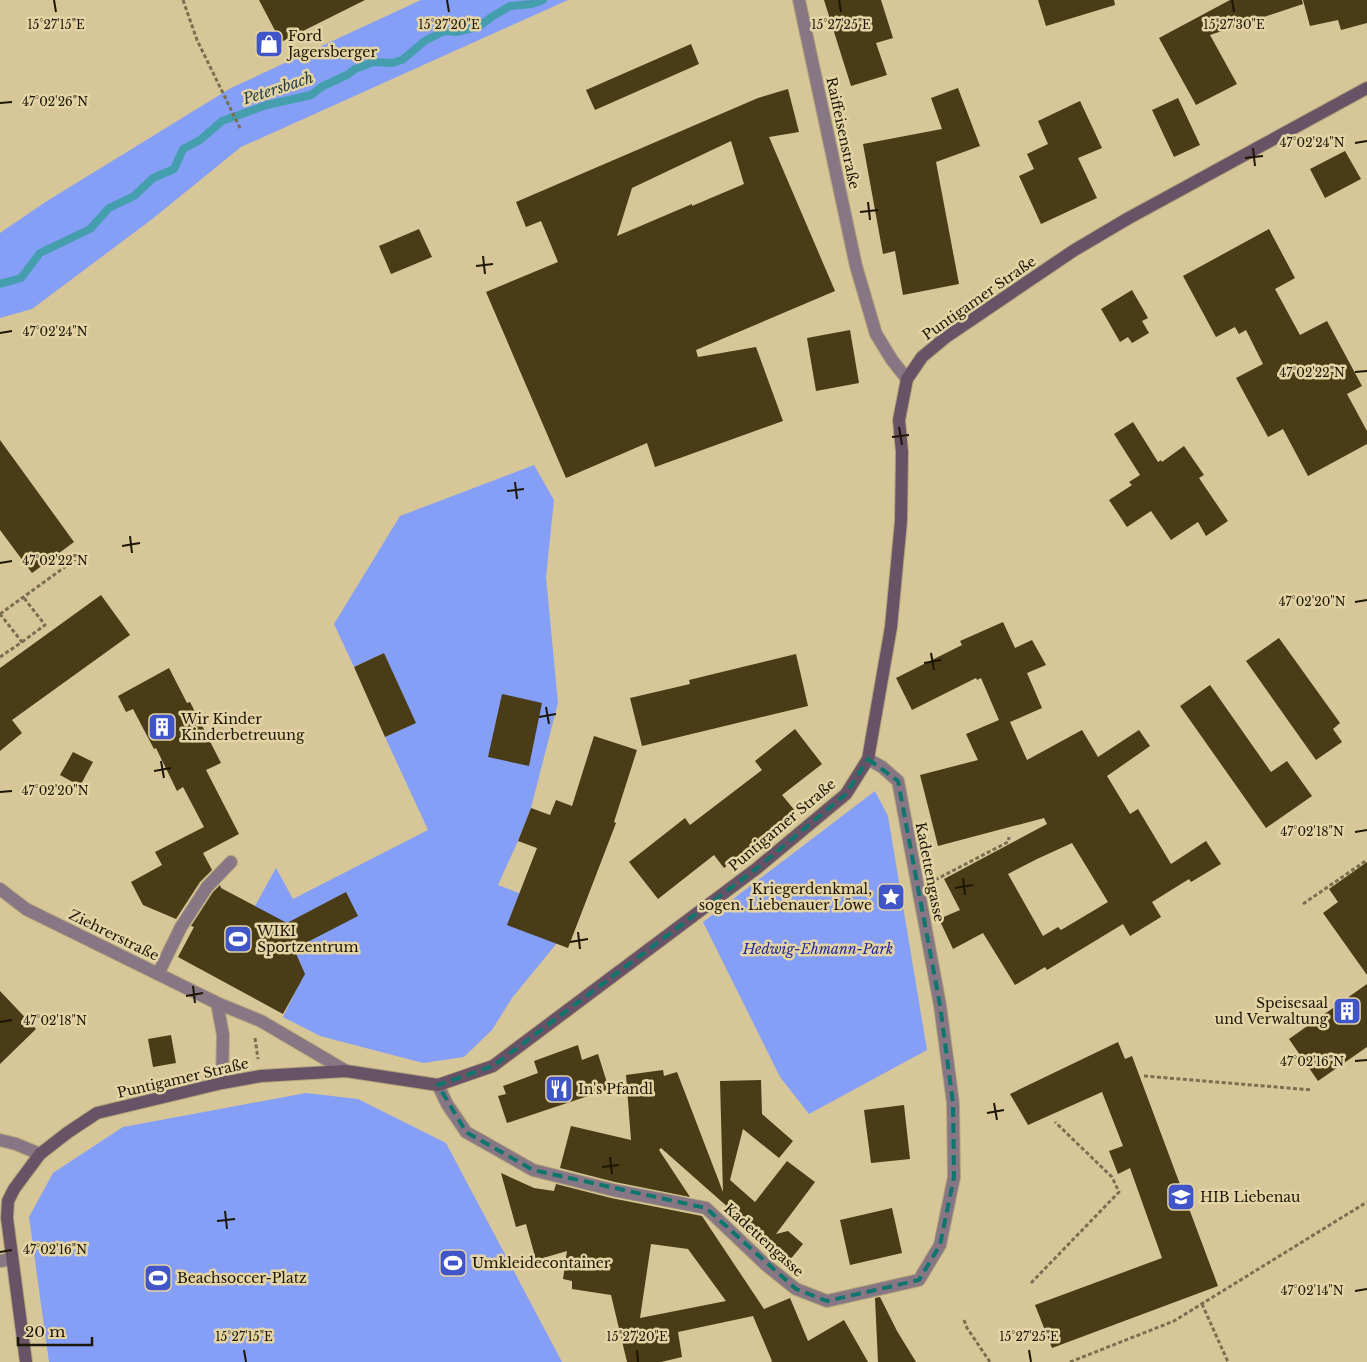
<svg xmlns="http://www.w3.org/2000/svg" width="1367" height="1362" viewBox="0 0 1367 1362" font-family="'Libre Baskerville',serif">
  <rect width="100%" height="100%" fill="#d6c698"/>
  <path fill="#869ff6" d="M421,0H568L241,147L151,220L32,309L0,318V233L47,201L231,88Z
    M534,465L554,500L546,577L558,703L531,808L518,841L498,885L519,893L557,943L512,998L492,1030L464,1057L423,1063L320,1036L283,1017L304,974L255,906L276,868L293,899L428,830L385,737L415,723L384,653L354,667L334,624L400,516Z
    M875,791L888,816L927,1050L809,1114L780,1077L703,922Z
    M306,1093L358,1099L446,1143L562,1362H49L29,1217L53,1173L123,1127Z"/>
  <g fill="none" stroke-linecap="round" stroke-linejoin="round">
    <path stroke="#459eae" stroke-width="8" d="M0,284L21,278L40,253L90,229L109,208L134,196L153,178L174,169L183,149L200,140L222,121L267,105L311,95L323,86L347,75L355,69L373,62L392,63L402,60L426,40L445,31L456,32L478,27L493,16L510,6L532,4L543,0"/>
  </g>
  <path fill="#493c16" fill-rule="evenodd" d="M259,0H365L281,42Z
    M824,0H881L893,38L876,43L887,75L851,86Z
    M1038,0H1114L1115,5L1046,26Z
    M1230,0H1302L1303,4L1210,35L1237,84L1196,105L1159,38Z
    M1303,0H1367V23L1341,30L1338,20L1310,26Z
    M691,44L699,64L595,110L586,90Z
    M958,88L980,146L936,162L959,284L903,295L895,251L883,254L863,144L942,129L931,98Z
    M788,89L799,132L769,137L835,291L696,350L698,357L756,347L783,421L655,467L647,443L566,478L486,292L558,262L541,221L526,227L516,202L758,98ZM731,141L744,184L692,206V204L617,236L632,188Z
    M1178,98L1200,145L1174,157L1152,110Z
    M1080,101L1102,148L1078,158L1097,198L1041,224L1019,176L1034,169L1027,154L1048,144L1038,121Z
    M1345,151L1361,179L1325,198L1310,169Z
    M419,229L432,257L391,274L379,246Z
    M1269,229L1295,278L1275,289L1300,335L1327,321L1362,386L1347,394L1367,431V444L1308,476L1283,429L1268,437L1236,378L1263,364L1246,330L1239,334L1235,327L1216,337L1183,276Z
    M1132,290L1148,318L1142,321L1149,333L1132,343L1128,337L1120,342L1101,309Z
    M850,330L859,383L816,391L807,338Z
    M1133,422L1158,462L1161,460L1162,462L1184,446L1204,475L1199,478L1228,521L1206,536L1198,522L1171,540L1151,511L1127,527L1109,500L1132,485L1129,482L1140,475L1114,434Z
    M0,440L74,542L32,573L0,530Z
    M101,595L130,635L12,720L22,733L0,751V668Z
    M1003,622L1015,648L1032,640L1046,665L1027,673L1042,708L1010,722L1027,760L1082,730L1098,757L1139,730L1150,746L1107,776L1130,814L1138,809L1171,864L1206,841L1221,864L1191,882L1189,879L1152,902L1161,917L1130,936L1123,924L1047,970L1045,967L1015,985L983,933L953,949L939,919L960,910L944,879L1047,824L1044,818L938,846L920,775L978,760L966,734L999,720L981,678L977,680L976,678L912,710L896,678L962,645L960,641ZM1072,843L1108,902L1061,930L1058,927L1043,936L1008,874L1037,859Z
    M1279,638L1340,723L1333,729L1342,742L1316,760L1246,661Z
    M384,653L416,723L385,737L354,667Z
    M796,654L808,706L642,746L630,698L690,684L689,680Z
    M169,668L187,703L190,702L221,763L206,770L239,834L203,853L212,870L200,882L176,919L143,905L131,882L162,865L155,852L204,827L183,787L177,791L156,748L154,749L133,709L126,712L118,696Z
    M1210,685L1271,772L1287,761L1312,796L1266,828L1180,706Z
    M502,694L542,703L529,766L488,757Z
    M795,729L822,764L782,795L796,812L724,868L714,855L658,899L629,862L685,818L690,825L762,770L755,761Z
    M594,736L637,750L614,822L616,823L568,948L507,925L537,848L518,841L531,808L550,815L556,800L572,806Z
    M73,752L93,762L80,786L60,775Z
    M1367,862V975L1323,913L1338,902L1329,889Z
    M220,885L221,888L287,923L346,892L358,916L294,949L305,974L283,1014L178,957L194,927L191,926L213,892Z
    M1367,984V1047L1318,1081L1289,1039Z
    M0,991L36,1029L0,1064Z
    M171,1035L176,1063L153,1067L148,1039Z
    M1118,1042L1125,1059L1132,1056L1218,1286L1052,1348L1035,1305L1162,1258L1130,1168L1118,1174L1109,1151L1123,1146L1102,1092L1028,1125L1010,1094Z
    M578,1045L582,1060L598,1054L609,1089L507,1123L498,1096L506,1094L503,1086L538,1073L534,1061Z
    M663,1070L664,1076L677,1072L723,1192L720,1081L761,1080L762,1114L793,1141L779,1158L743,1129L730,1180L755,1202L787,1161L815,1182L776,1234L788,1231L803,1244L789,1261L661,1148L659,1150L690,1197L615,1182L560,1168L571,1126L631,1140L626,1075Z
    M904,1105L910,1159L871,1163L864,1110Z
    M501,1173L534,1188L554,1191L556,1184L611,1198L702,1216L764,1309L790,1298L808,1341L844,1320L868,1362H771L772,1361L753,1316L678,1332L682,1357L661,1362H627L611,1295L572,1289V1281L563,1279L567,1251L536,1260L526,1224L516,1227ZM651,1244L688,1249L726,1301L640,1318Z
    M892,1208L902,1253L850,1265L840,1220Z
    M880,1297L897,1331L916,1362H878L875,1298Z"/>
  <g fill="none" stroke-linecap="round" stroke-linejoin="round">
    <defs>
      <path id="service" d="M158,974L181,927L207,887L231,862
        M0,1261L12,1259"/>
      <path id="minor" d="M0,889L26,909L217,1003L261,1021L346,1071
        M217,1003L223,1035L222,1083
        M438,1085L447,1104L466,1132L533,1170L613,1190L706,1208L766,1265L796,1289L827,1301L919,1280L940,1245L954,1177L953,1103L940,1005L898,781L882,767L868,759
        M0,1140L16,1144L40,1154"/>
      <path id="tertiary" d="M799,0L856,266L876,334L892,360L907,379"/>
      <path id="secondary" d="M26,1362L7,1218L8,1201L14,1189L40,1154L67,1133L97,1113L222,1083L261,1076L346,1071L438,1085L493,1066L756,869L846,794L868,759L891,627L901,521L902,452L899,420L907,379L922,357L946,337L1073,251L1127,219L1367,88"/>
    </defs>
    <use href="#service" stroke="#b1a37b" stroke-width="14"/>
    <use href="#minor" stroke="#b1a37b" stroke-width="14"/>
    <use href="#tertiary" stroke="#b1a37b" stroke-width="14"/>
    <use href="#secondary" stroke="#b1a37b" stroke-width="14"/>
    <path stroke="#7a6f50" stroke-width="3" stroke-dasharray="4 2.5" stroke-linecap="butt" d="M183,0L197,40L240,128
      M0,614L80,556
      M22,642L45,625L24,598
      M0,657L22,642L0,614
      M935,880L1008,842L1009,837
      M1303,904L1367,860
      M255,1038L258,1059
      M1144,1076L1312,1090
      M1031,1283L1119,1192L1112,1177L1055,1122
      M1202,1304L1228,1362
      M964,1320L967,1328L990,1362
      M1070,1362L1174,1321L1367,1202"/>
    <use href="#service" stroke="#877785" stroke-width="12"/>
    <use href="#minor" stroke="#877785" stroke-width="12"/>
    <use href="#tertiary" stroke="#877785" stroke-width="12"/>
    <use href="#secondary" stroke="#685265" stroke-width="12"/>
  </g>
  <path fill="none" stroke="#0f766e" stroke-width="4" stroke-dasharray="10 6" stroke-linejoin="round" d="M868,759L898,781L940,1005L953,1103L954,1177L940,1245L919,1280L827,1301L796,1289L706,1208L533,1170L466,1132L438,1085L493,1066L756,869L846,794Z"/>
  <path fill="none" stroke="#1c1605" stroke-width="2" d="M54,0L56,12M447,0L449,12M839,0L841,12M1232,0L1234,12M0,103L12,102M1355,143L1367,141M1253,148L1255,166M1245,158L1263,156M868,202L870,220M860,212L878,210M483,256L485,274M476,266L493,264M0,333L12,331M1355,372L1367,371M899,427L902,445M892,437L909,435M515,482L517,499M507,491L524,489M130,536L132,553M122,546L140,543M0,563L12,561M1355,602L1367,600M931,653L934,670M924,663L941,660M546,707L549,724M539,717L556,714M161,761L164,778M154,771L171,768M0,792L12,791M1355,832L1367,830M963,878L965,895M955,888L973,885M578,932L580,949M570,942L588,939M193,986L195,1003M186,996L203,993M0,1022L12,1020M1355,1061L1367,1060M994,1103L997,1120M987,1113L1004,1110M610,1157L612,1174M602,1167L619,1165M225,1211L227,1229M217,1221L235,1219M0,1252L12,1250M1355,1291L1367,1289M244,1350L246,1362M637,1350L638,1362M1029,1350L1031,1362"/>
  <defs>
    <symbol id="shop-square" viewBox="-11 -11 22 22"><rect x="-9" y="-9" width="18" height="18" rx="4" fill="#4055c8" stroke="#e3d3a5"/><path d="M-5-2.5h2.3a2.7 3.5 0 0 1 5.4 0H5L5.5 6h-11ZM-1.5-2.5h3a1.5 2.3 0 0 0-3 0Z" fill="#fff"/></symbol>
    <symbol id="building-square" viewBox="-11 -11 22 22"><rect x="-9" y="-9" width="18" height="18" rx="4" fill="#4055c8" stroke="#e3d3a5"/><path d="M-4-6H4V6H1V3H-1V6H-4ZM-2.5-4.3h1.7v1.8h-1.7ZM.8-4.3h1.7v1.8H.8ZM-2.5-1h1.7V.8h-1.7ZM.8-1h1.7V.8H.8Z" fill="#fff"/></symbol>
    <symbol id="sight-square" viewBox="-11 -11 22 22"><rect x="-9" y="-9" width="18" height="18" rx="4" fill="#4055c8" stroke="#e3d3a5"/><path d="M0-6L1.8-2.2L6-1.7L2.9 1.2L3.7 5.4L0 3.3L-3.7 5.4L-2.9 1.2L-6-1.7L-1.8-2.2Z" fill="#fff"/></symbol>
    <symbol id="stadium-square" viewBox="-11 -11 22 22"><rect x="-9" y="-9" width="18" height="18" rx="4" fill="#4055c8" stroke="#e3d3a5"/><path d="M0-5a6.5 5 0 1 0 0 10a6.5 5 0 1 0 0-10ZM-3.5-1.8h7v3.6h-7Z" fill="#fff"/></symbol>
    <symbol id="restaurant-square" viewBox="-11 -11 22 22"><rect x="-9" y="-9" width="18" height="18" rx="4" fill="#4055c8" stroke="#e3d3a5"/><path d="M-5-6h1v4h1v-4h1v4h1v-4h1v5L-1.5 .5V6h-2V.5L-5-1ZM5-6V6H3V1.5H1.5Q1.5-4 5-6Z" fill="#fff"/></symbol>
    <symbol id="school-square" viewBox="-11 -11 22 22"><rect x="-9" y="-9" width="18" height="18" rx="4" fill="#4055c8" stroke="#e3d3a5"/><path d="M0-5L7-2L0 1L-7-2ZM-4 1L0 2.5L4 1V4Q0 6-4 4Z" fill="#fff"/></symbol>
  </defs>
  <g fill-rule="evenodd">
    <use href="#shop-square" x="253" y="28" width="32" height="32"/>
    <use href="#building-square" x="146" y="711" width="32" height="32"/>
    <use href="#sight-square" x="875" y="881" width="32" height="32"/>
    <use href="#stadium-square" x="222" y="923" width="32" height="32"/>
    <use href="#building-square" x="1331" y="995" width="32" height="32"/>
    <use href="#restaurant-square" x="543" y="1073" width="32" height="32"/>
    <use href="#school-square" x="1165" y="1181" width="32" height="32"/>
    <use href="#stadium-square" x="437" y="1247" width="32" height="32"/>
    <use href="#stadium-square" x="142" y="1262" width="32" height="32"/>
  </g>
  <g text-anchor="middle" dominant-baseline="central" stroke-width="5" stroke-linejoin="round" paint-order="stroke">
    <g font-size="14" fill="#1c1605" stroke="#e3d3a5" text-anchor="start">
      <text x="288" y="36">Ford<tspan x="288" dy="16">Jagersberger</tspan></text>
      <text x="181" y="719">Wir Kinder<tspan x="181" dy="16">Kinderbetreuung</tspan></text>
      <text x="872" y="889" text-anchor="end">Kriegerdenkmal,<tspan x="872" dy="16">sogen. Liebenauer Löwe</tspan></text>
      <text x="257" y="931">WIKI<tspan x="257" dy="16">Sportzentrum</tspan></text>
      <text x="1328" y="1003" text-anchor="end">Speisesaal<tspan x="1328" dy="16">und Verwaltung</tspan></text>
      <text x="578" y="1089">In's Pfandl</text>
      <text x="1200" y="1197">HIB Liebenau</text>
      <text x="472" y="1263">Umkleidecontainer</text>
      <text x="177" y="1278">Beachsoccer-Platz</text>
    </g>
    <g font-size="14" fill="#1c1605" stroke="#e3d3a5">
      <text transform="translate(843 133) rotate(78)">Raiffeisenstraße</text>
      <text transform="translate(979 298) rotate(-35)">Puntigamer Straße</text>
      <text transform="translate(782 825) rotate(-40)">Puntigamer Straße</text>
      <text transform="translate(930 872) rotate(79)">Kadettengasse</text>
      <text transform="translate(114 935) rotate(26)">Ziehrerstraße</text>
      <text transform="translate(183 1078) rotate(-13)">Puntigamer Straße</text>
      <text transform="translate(764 1240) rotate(42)">Kadettengasse</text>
    </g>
    <g font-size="14" font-style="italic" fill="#212997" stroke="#e3d3a5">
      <text x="818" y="949">Hedwig-Ehmann-Park</text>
    </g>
    <g font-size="15" font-style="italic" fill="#244045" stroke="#e3d3a5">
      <text transform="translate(278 88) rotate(-18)">Petersbach</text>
    </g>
  </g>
  <g font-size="12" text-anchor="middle" fill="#1c1605" stroke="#e3d3a5" stroke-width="5" stroke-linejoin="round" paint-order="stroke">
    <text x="56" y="29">15°27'15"E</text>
    <text x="449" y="29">15°27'20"E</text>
    <text x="841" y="29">15°27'25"E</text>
    <text x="1234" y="29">15°27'30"E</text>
    <text x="55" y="106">47°02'26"N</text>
    <text x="1312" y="147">47°02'24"N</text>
    <text x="55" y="336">47°02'24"N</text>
    <text x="1312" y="377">47°02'22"N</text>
    <text x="55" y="565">47°02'22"N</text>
    <text x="1312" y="606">47°02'20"N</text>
    <text x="55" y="795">47°02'20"N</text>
    <text x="1312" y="836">47°02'18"N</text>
    <text x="55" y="1025">47°02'18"N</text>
    <text x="1312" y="1066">47°02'16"N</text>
    <text x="55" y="1254">47°02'16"N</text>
    <text x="1312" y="1295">47°02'14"N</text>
    <text x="244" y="1341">15°27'15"E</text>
    <text x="637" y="1341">15°27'20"E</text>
    <text x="1029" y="1341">15°27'25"E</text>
  </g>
  <path d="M18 1337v8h74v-8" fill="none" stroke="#1c1605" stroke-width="2.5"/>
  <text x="25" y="1337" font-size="15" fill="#1c1605" stroke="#e3d3a5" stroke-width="4" paint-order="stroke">20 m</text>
</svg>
